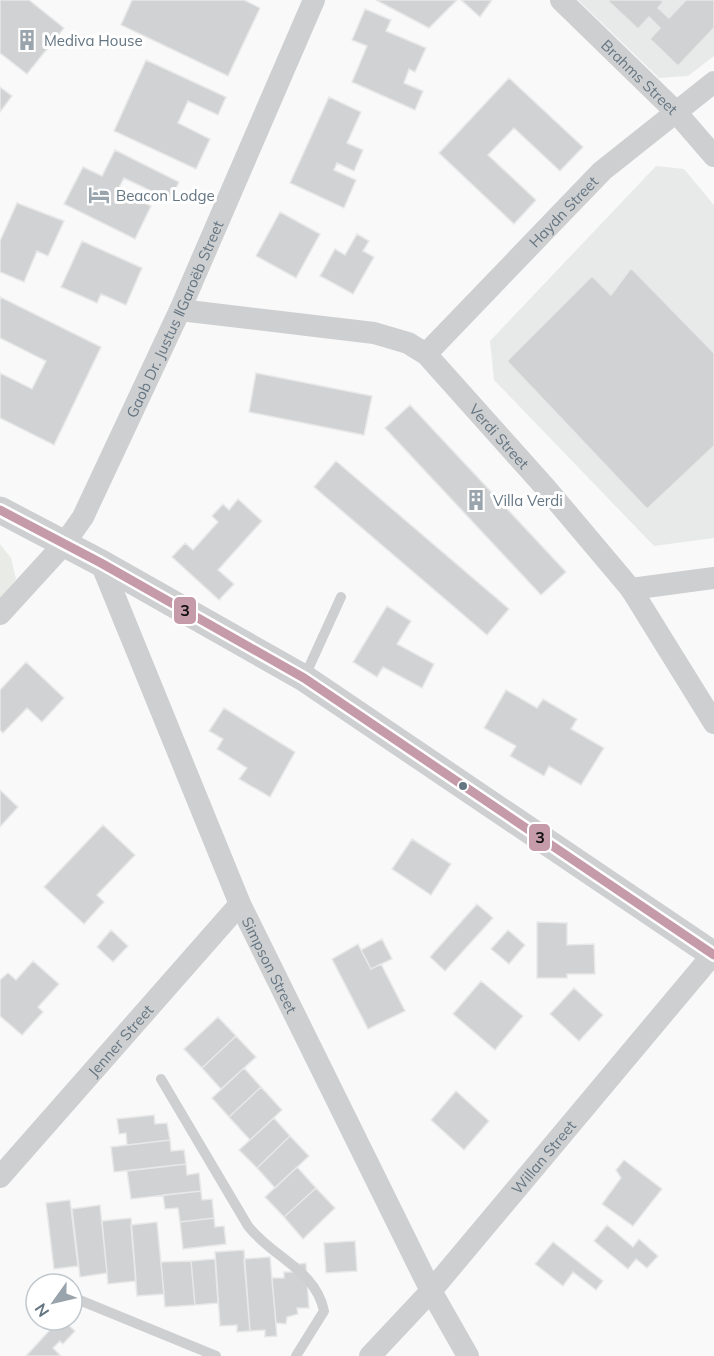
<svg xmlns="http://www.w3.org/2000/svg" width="714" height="1356" viewBox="0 0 714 1356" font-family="Mulish,sans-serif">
  <rect width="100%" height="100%" fill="#f9f9f9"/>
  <path fill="#e8e9e9" d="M578,0H714V56L688,76L659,78Z
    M656,166L684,169L714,205V538L654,546L494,380L490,341Z"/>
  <path fill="#e8ebe6" d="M0,544L11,558L16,579L0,601Z"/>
  <path fill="#d0d2d3" stroke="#e8e8e8" stroke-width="1.5" d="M0,0H29L64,28L27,74L0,53Z
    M132,0H244L260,8L228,76L121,25Z
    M376,0H457L429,28Z
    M461,0H492L480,17Z
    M607,0H661L663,2L658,8L669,18L686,0H714V28L678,66L650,39L660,28L649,17L638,29Z
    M365,9L391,20L386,31L426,48L415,72L409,69L404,83L423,91L415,110L352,82L367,46L352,40Z
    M146,60L226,97L218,115L188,101L178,123L210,139L196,169L114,131Z
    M509,78L583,147L560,171L514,128L488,155L536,200L514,224L439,153Z
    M0,87L12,96L0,112Z
    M329,97L361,112L347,143L363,150L354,171L337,163L334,170L356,180L344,208L290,183Z
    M115,150L179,182L170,200L124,178L118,190L151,206L135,239L64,204L83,167L102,176Z
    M17,203L64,221L48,256L37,251L24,282L0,272V241Z
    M280,212L320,234L296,278L256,256Z
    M357,234L369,241L363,251L374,257L353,294L320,276L335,249L345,255Z
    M82,241L142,268L126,305L101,294L97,303L61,287Z
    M631,268L714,353V446L647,509L507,361L592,276L611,295Z
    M0,297L101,347L54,445L0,418V373L32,389L46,361L0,338Z
    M256,373L372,396L364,435L249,412Z
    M410,405L566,572L541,595L385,428Z
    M336,461L509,609L487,635L314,487Z
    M238,499L262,521L218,570L234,584L219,600L172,557L185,543L193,550L218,522L212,516L223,504L229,510Z
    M387,606L411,621L397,644L434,664L422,688L383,667L377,677L353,662Z
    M26,662L64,698L42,722L27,708L3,733L0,730V690Z
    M506,690L537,708L543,699L577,719L571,729L604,748L581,785L549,766L544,776L510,756L516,746L484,728Z
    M224,708L295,752L270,797L239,779L247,768L217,749L223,739L209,731Z
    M0,790L18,807L0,827Z
    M103,825L135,855L97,895L104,902L84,924L44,887Z
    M412,839L451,864L431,895L392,869Z
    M477,904L493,918L445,971L430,957Z
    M537,922L567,923V945L594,944L595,974H567V978H537Z
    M111,930L128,946L113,962L97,947Z
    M508,930L525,945L509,964L491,949Z
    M382,939L392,959L371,969L361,950Z
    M358,944L371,969L381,964L405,1011L368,1029L332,959Z
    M33,961L59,984L38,1007L43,1012L22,1035L0,1016V980L8,973L16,980Z
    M481,981L523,1016L495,1050L453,1014Z
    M574,988L603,1015L579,1041L550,1014Z
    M218,1017L236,1036L202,1068L184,1049Z
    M236,1036L256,1057L221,1089L202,1068Z
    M244,1068L261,1087L229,1117L212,1098Z
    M261,1087L282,1110L250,1140L229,1117Z
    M456,1091L489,1121L464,1150L431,1120Z
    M154,1115L155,1124L167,1123L170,1140L127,1145L126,1133L119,1134L117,1119Z
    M274,1118L290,1136L257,1168L239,1150Z
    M290,1136L309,1156L275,1188L257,1168Z
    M170,1140L171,1151L184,1150L186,1164L114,1172L111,1147Z
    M624,1160L662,1189L633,1226L602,1204L621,1178L616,1170Z
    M186,1164L187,1175L199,1173L201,1191L131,1199L127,1171Z
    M297,1167L316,1188L284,1217L265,1197Z
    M316,1188L335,1208L303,1239L284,1217Z
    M201,1191L202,1200L212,1199L214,1218L180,1222L178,1208L165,1209L163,1195Z
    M70,1200L78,1266L54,1269L46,1203Z
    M100,1205L107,1273L80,1277L72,1209Z
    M131,1218L136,1281L108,1284L102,1221Z
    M214,1218L215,1227L224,1226L226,1244L183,1249L180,1222Z
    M157,1222L164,1294L137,1296L131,1225Z
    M607,1225L633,1247L639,1239L658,1256L647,1268L636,1259L628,1269L594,1241Z
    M355,1241L357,1271L326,1273L324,1243Z
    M553,1242L603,1281L596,1290L573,1272L563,1286L535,1264Z
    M244,1250L250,1331L237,1332V1325L220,1326L215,1252Z
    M270,1257L277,1336L265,1337V1330L250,1331L244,1259Z
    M215,1259L218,1303L195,1305L191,1261Z
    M191,1261L195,1305L165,1307L161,1262Z
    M306,1263L309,1308H297L298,1314L287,1317L286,1324L276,1323L272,1278H284V1272H293L292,1265Z
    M59,1320H63L75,1331L63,1344L60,1341L53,1348L61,1356H26Z"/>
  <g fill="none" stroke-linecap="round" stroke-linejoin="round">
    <path stroke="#cecfd0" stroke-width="10" d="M304,678L341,597
      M161,1079L248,1226C273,1258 315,1269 324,1311L296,1356
      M72,1297L216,1356"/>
    <g stroke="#cecfd0" stroke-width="22">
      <path id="s1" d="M561,0L675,111L714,156"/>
      <path id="s2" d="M180,310L374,333L408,343L426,354L545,487L631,589L714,723"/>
      <path id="s3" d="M426,354L602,171L714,82"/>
      <path id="s4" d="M101,563L240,904L431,1291L468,1356"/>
      <path d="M631,589L714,578"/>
      <path id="s5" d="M0,614L64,544L83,517L180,310L314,0"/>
      <path id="s6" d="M0,1177L240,904"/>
      <path id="s7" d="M370,1356L431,1291L714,953"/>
    </g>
    <path stroke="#cecfd0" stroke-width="27" d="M0,510L101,563L304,678L714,955"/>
    <defs>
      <path id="bus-1" d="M0,510L101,563L304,678L714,955"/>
    </defs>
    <use href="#bus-1" stroke="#fff" stroke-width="14"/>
    <use href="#bus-1" stroke="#c69ba9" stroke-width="9"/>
  </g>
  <defs>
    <symbol id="building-bare" viewBox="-9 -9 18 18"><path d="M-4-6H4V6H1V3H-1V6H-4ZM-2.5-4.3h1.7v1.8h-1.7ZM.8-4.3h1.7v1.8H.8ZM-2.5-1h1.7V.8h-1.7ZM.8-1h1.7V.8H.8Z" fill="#99a4ac" stroke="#fff" stroke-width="2.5" paint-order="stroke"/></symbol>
    <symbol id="hotel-bare" viewBox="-9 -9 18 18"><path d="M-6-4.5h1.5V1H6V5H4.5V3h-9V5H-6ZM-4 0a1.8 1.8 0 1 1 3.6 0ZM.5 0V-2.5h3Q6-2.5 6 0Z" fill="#99a4ac" stroke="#fff" stroke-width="2.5" paint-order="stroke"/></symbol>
  </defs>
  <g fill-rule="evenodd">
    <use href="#building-bare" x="12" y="25" width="30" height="30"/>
    <use href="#hotel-bare" x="84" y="180" width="30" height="30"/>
    <use href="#building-bare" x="461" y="485" width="30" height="30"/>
  </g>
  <circle fill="#657683" stroke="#fff" stroke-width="2" cx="463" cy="786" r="5"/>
  <g text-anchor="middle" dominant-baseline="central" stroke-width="6" stroke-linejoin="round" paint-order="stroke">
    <g font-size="15" fill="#657683" stroke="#fff" text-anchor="start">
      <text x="44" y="40">Mediva House</text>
      <text x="116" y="195">Beacon Lodge</text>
      <text x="493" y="500">Villa Verdi</text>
    </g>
    <g font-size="15" fill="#657683" stroke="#fff">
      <text stroke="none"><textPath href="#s1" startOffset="110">Brahms Street</textPath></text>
      <text stroke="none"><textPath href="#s3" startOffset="198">Haydn Street</textPath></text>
      <text stroke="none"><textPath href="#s5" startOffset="346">Gaob Dr. Justus ǁGaroëb Street</textPath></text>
      <text stroke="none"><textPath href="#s2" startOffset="362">Verdi Street</textPath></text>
      <text stroke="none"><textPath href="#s4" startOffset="436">Simpson Street</textPath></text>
      <text stroke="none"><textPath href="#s6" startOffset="182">Jenner Street</textPath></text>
      <text stroke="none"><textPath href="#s7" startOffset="264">Willan Street</textPath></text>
    </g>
  </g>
  <g stroke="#fff" stroke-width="2">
    <rect x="173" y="596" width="24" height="29" rx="6" fill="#c69ba9"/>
    <rect x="528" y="823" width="23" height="29" rx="6" fill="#c69ba9"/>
  </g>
  <g font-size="16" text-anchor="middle" font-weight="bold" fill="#111">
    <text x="185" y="616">3</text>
    <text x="540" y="843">3</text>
  </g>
  <g transform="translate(54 1302) rotate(236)"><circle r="28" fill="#ffffff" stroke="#c1c8cd" stroke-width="1.5"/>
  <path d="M0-4.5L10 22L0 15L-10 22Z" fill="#99a4ac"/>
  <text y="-9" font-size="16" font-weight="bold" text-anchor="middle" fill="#657683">N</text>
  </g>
</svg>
